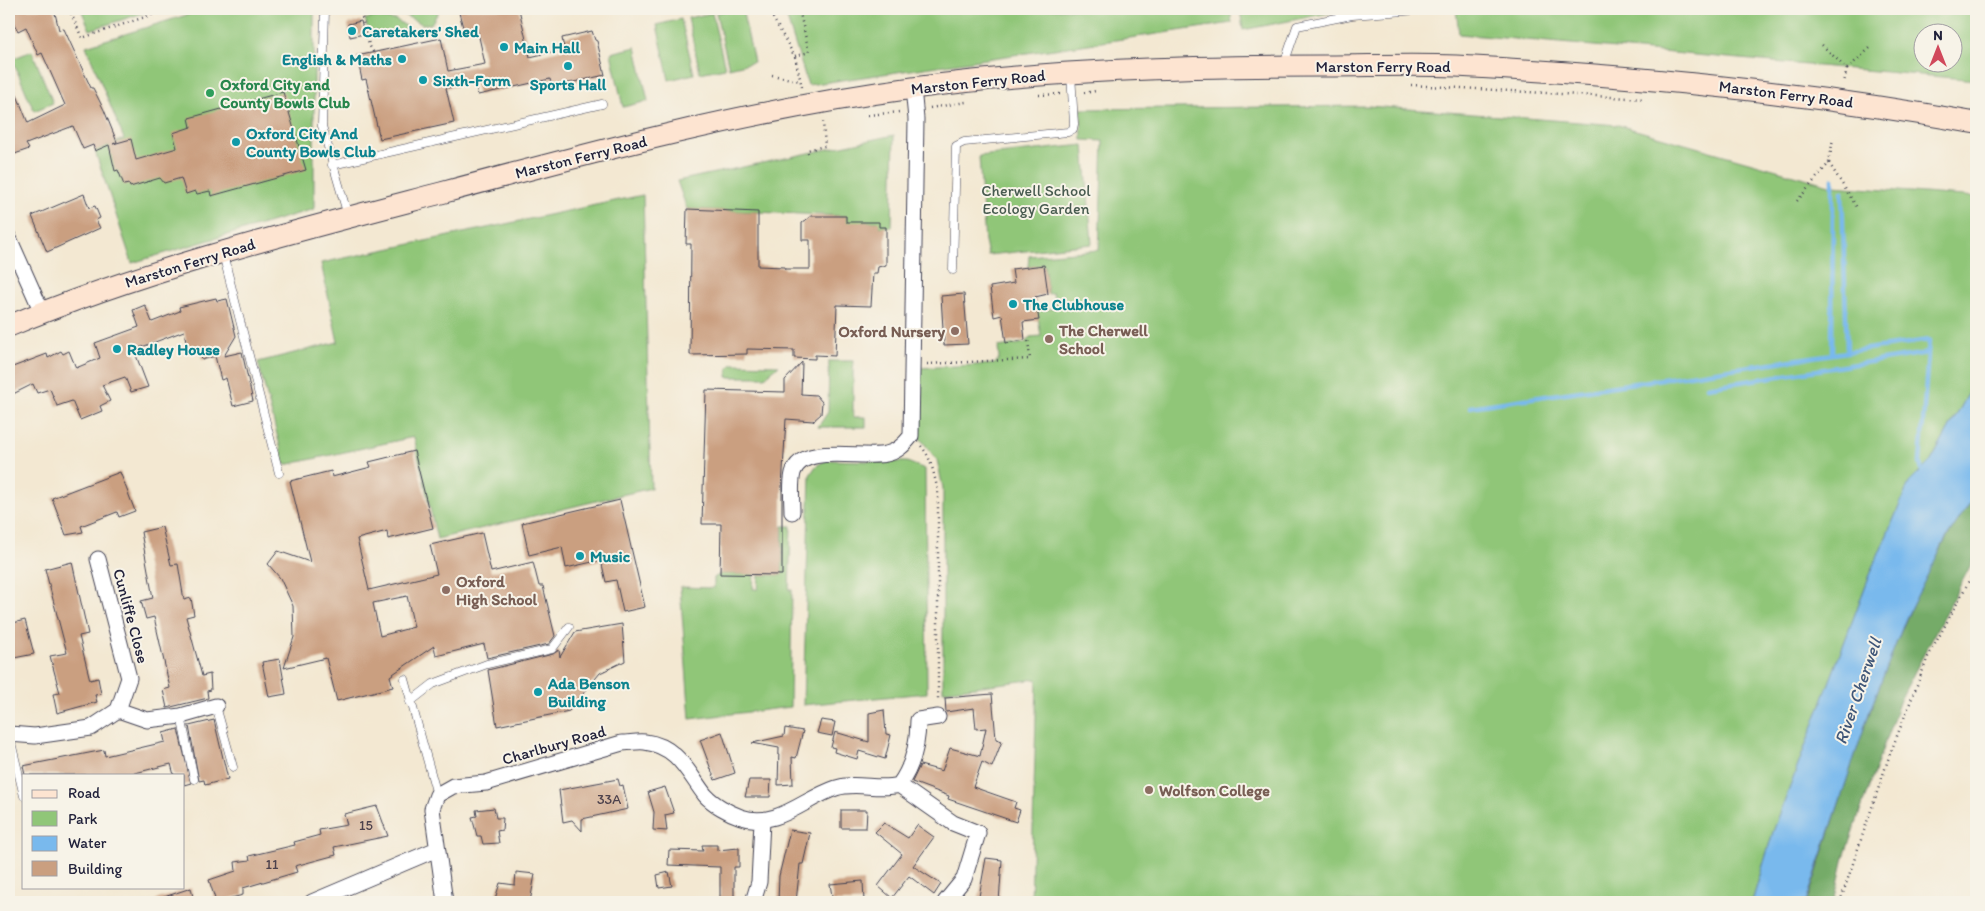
<svg xmlns="http://www.w3.org/2000/svg" width="1985" height="911" viewBox="0 0 1985 911" font-family="Itim,sans-serif">
  <rect width="100%" height="100%" fill="#f7f3e8"/>
  <filter id="ink" filterUnits="userSpaceOnUse"><feTurbulence type="fractalNoise" baseFrequency=".02" numOctaves="2"/><feDisplacementMap in="SourceGraphic" scale="10" xChannelSelector="R" yChannelSelector="G"/><feConvolveMatrix kernelMatrix="1 2 1 2 8 2 1 2 1" color-interpolation-filters="sRGB"/></filter>
  <filter id="wash" filterUnits="userSpaceOnUse"><feTurbulence type="fractalNoise" baseFrequency=".0096" numOctaves="4" result="noise"/><feDisplacementMap in="SourceGraphic" scale="20" xChannelSelector="R" yChannelSelector="G"/><feGaussianBlur stdDeviation="1.12" result="paint"/><feColorMatrix in="noise" values="0 0 0 0 0 0 0 0 0 0 0 0 0 0 0 0 0 1.4 0 .05"/><feComposite in="paint" operator="in"/></filter>
  <g filter="url(#wash)">
    <rect width="100%" height="100%" fill="#f3e8d2"/>
    <path fill="#90c678" stroke="#59745a" fill-rule="evenodd" d="M81,9H156L90,30Z
      M206,9H314V209L132,263L95,151L124,139L86,46Z
      M399,9H437L439,11L431,24H422L400,13Z
      M733,9H742L754,62L729,68L716,13Z
      M784,9H1230L1232,23L808,85Z
      M1240,9H1349L1243,30Z
      M1456,9H1976V80L1459,34ZM1922,32H1952V62H1922Z
      M712,13L725,68L700,73L688,18Z
      M376,17L396,20L406,26L405,31L387,34L368,30L365,19Z
      M681,19L694,74L669,80L657,25Z
      M636,47L648,101L623,107L611,53Z
      M32,51L53,103L34,111L12,59Z
      M1368,106L1618,125L1833,186L1976,197V380L1931,461L1909,483L1867,582L1773,832L1752,902H1031L1037,679L943,691V488L937,460L916,433L918,368L995,364L999,358L998,347L1025,343L1030,337L1041,336L1037,311L1056,308L1053,293L1048,294L1044,265L1028,267L1029,256L1099,250L1103,141L1082,140L1081,109Z
      M894,135L892,227H879L878,222H862L861,226H847L846,216L687,209L677,181Z
      M1084,145L1092,244L988,255L985,242L979,156Z
      M643,195L651,488L437,539L414,437L285,465L258,362L338,342L321,263Z
      M829,361H853V417H866V427H818L828,412Z
      M732,364L779,365L765,377H727L728,368Z
      M826,460L907,462L925,469L927,693L803,705L810,475L816,466Z
      M783,526H791L789,590H792L790,707L690,719L680,587L714,588V578L720,574H754L753,589H758L759,575H782Z"/>
    <path fill="#74ab68" stroke="#4b6652" d="M1976,494V555L1900,700L1844,857L1834,902H1807C1848,780 1882,654 1945,541C1954,525 1966,509 1976,494Z"/>
    <path fill="#79b9ed" stroke="#4e6e94" d="M1976,380V494L1945,540L1906,618L1870,710L1806,902H1752L1773,832L1867,582L1909,483L1931,461Z"/>
    <g fill="none" stroke-linecap="round" stroke-linejoin="round">
      <path stroke="#79b9ed" stroke-width="4.5" d="M1842,192L1847,352
        M1832,354L1833,179
        M1707,387L1928,353
        M1470,407L1929,340L1920,463L1923,475"/>
    </g>
    <g id="blocks">
      <path fill="#ca9f80" fill-rule="evenodd" d="M9,9H54L59,30L64,29L91,88H93L104,110L117,142L113,144L131,139L136,160L177,148L173,133L191,127L189,118L283,92L306,170L211,196L210,191L197,194L195,191L186,194L181,178L164,183L160,178L130,187L129,184L124,185L118,170L115,171L109,145L95,151L93,145L83,149L73,126L26,144L29,149L9,156V75L28,123L65,105L42,53L38,55L26,27L18,31L13,22L9,24Z
        M458,9H519L530,57L564,49L562,38L592,31L595,40L597,41L605,75L552,87L550,79L478,95L475,83L446,88L454,123L380,139L366,79L362,80L357,56L441,38L448,71L485,64L477,28L464,31Z
        M361,21L364,34L350,37L348,24Z
        M84,194L89,208L95,206L100,218L96,220L100,228L47,252L32,216Z
        M687,209L758,212V266L784,267L785,269H810V240H802V223L811,216H846V222H879V227H886V265L878,267L877,273H873L871,306L837,305L835,356L815,355V359L794,358V350L747,349V354L690,355L691,244H686Z
        M1044,265L1048,294L1035,297L1039,320L1023,322L1025,340L1006,343L1002,315L994,317L990,287L1014,283L1012,269Z
        M964,294L968,344L944,345L941,296Z
        M216,298L217,301L227,299L236,336L224,356L242,352L253,401L233,406L226,378L221,380L215,356L202,360L199,348L188,351L184,331L134,350L148,387L131,392L125,377L102,385L110,401L100,406L102,411L80,420L72,401L57,406L50,389L37,393L33,384L9,396V378L13,377L10,368L47,354L48,358L61,351L63,354L69,351L76,368L100,358L95,343L139,327L133,310L145,305L152,322L180,311L179,307Z
        M802,362L801,394L816,395L822,402L821,414L813,421L786,419L782,487V575L720,574L721,524H702L706,390L785,392V380Z
        M414,451L433,528L388,539L387,531L357,539L369,590L437,574L430,545L482,533L491,572L533,562L539,586H543L555,636L549,644L487,658L484,644L436,656L434,646L390,676L393,687L337,701L326,658L284,668L294,637L293,606L280,578L268,564L278,551L310,562L290,481L331,471L332,477L371,467L369,462ZM407,596L414,627L380,636L373,603Z
        M120,472L135,511L119,517L117,512L81,526L83,532L66,535L52,498Z
        M620,500L645,607L623,612L616,580L606,582L601,560L566,568L562,547L529,555L522,523Z
        M162,527L171,565L178,564L184,600L191,598L194,615L186,617L202,676L210,674L211,690L207,691L208,698L167,708L163,690L170,688L154,617L146,619L141,601L153,598L141,532Z
        M72,562L88,634L79,636L90,680L98,678L101,694L95,695L97,702L57,713L53,694L60,693L50,656L67,653L45,569Z
        M25,620L34,654L9,659V624Z
        M622,624L625,661L600,673L569,711L497,726L488,670L553,654L559,650L560,657L575,632Z
        M280,659L286,694L269,697L262,662Z
        M992,694L996,739L1002,741L992,767L982,762L973,787L1016,802L1014,808L1020,810L1016,822L948,799L949,796L912,782L920,765L942,771L950,748L980,756L986,728L976,729L974,708L946,712L945,698Z
        M884,710L886,734L891,735L885,759L859,751L857,759L834,752L835,748L831,747L835,732L869,742V713Z
        M214,720L228,779L205,785L204,780L199,781L189,726Z
        M821,720L835,722L832,736L817,733Z
        M785,728L803,731L796,758L792,757L793,784L778,785L779,748L752,743L784,736Z
        M178,729L191,783L184,785V775H174L171,764L127,775H25L23,766L104,750L105,756L165,742L163,733Z
        M722,732L735,773L715,780L700,740Z
        M618,779L620,786L623,785L628,809L582,819V831L572,820L563,822L559,790Z
        M749,780H771L770,797H745Z
        M665,787L674,813L665,815L667,831L653,830L654,812L648,792Z
        M377,806L388,836L334,847L336,855L295,866L297,872L243,888V895L216,902L209,880L236,871L235,862L250,860L249,856L295,845L294,842L320,835L319,830L347,825L344,814Z
        M494,808L496,818H503L502,830L497,831L499,843L483,844L481,836H477L472,817L477,816L476,810Z
        M841,810H867L866,828H841Z
        M884,823L908,838L917,825L934,837L913,866L941,884L934,895L909,876L892,898L878,886L902,854L875,832Z
        M790,830L810,833L803,864H800L796,902H778L779,876Z
        M702,845H717V850L739,848V867H734V902H720V867L668,865L669,850L703,851Z
        M986,858L1002,860L999,902H978Z
        M516,872L535,874L530,902H494L500,883L515,885Z
        M669,872L672,886L659,888L657,875Z
        M863,881L864,902H833L830,884Z
        M191,888L194,902H156L155,900Z"/>
    </g>
  </g>
  <g filter="url(#ink)">
    <use href="#blocks" fill-opacity="0" stroke="#414052" stroke-width="1"/>
    <g fill="none" stroke-linecap="round" stroke-linejoin="round">
      <defs>
        <path id="service" d="M325,9L322,126L348,216
          M1284,64L1297,26L1352,15L1431,9
          M332,165L602,104
          M223,254L279,473
          M953,270L956,146L964,142L1068,132L1073,129L1074,124L1071,74
          M405,679L437,795
          M410,702L433,684L487,664L552,649L569,627
          M216,706L233,767
          M181,716L194,779
          M9,734L24,796"/>
        <path id="minor" d="M9,238L42,312
          M792,512C792,500 790,485 793,473C801,442 864,460 886,454C897,452 904,445 911,436L916,119L913,88
          M98,559L129,678L118,710
          M9,734L35,736L91,728L118,710L147,720L181,716L216,706
          M899,785L953,823L978,833L964,879L945,902
          M312,902L437,849
          M445,902L432,809L437,795L453,786L486,783L622,743C629,743 638,741 645,742C678,746 688,773 705,795C713,804 729,813 741,817C777,829 803,799 836,788C857,781 878,791 899,785C913,766 918,743 918,720L938,717
          M753,902L759,882L762,821"/>
        <path id="secondary" d="M9,326C148,268 296,231 441,193C597,151 753,109 913,88C1050,70 1187,66 1325,66C1369,66 1413,64 1456,66C1630,75 1804,92 1976,123"/>
      </defs>
      <use href="#service" stroke="#414052" stroke-width="9"/>
      <use href="#minor" stroke="#414052" stroke-width="17"/>
      <use href="#secondary" stroke="#414052" stroke-width="23"/>
      <path stroke="#414052" stroke-width="2.5" stroke-dasharray="1 4" stroke-linecap="butt" d="M69,9L82,38L169,9
        M768,9L795,57L802,87
        M361,13L369,45L374,53
        M1822,45L1847,69L1844,83
        M795,56L809,52L799,9
        M1847,69L1870,48
        M772,75L800,81
        M1411,85L1645,99
        M1084,93L1096,91
        M1039,95L1061,94
        M930,108L966,102
        M868,115L900,112
        M808,153L807,150L825,146L823,122
        M1829,163L1858,209
        M1797,201L1829,163L1833,138
        M927,364L1030,359L1028,340
        M921,446C932,458 934,476 938,491V702
        M1840,902L1890,754L1928,657L1976,568"/>
      <use href="#service" stroke="#fff" stroke-width="8"/>
      <use href="#minor" stroke="#fff" stroke-width="15"/>
      <use href="#secondary" stroke="#fde4d1" stroke-width="21"/>
    </g>
  </g>
  <g fill="#0f9aa8" stroke="#f7f3e8" stroke-width="2">
    <circle cx="352" cy="31" r="5"/>
    <circle cx="504" cy="47" r="5"/>
    <circle cx="402" cy="59" r="5"/>
    <circle cx="568" cy="66" r="5"/>
    <circle cx="423" cy="80" r="5"/>
    <circle cx="236" cy="142" r="5"/>
    <circle cx="1013" cy="304" r="5"/>
    <circle cx="117" cy="349" r="5"/>
    <circle cx="580" cy="556" r="5"/>
    <circle cx="538" cy="692" r="5"/>
  </g>
  <circle fill="#2e9e5b" stroke="#f7f3e8" stroke-width="2" cx="210" cy="93" r="5"/>
  <g fill="#8d6e63" stroke="#f7f3e8" stroke-width="2">
    <circle cx="955" cy="331" r="5"/>
    <circle cx="1049" cy="339" r="5"/>
    <circle cx="446" cy="590" r="5"/>
    <circle cx="1149" cy="790" r="5"/>
  </g>
  <g text-anchor="middle" dominant-baseline="central" stroke-width="4" stroke-linejoin="round" paint-order="stroke">
    <g font-size="14" fill="#4c414c">
      <text x="609" y="799">33A</text>
      <text x="366" y="825">15</text>
      <text x="272" y="864">11</text>
    </g>
    <g font-size="16" font-weight="bold" fill="#0d838f" stroke="#f7f3e8" text-anchor="start">
      <text x="362" y="31">Caretakers' Shed</text>
      <text x="514" y="47">Main Hall</text>
      <text x="392" y="59" text-anchor="end">English &amp; Maths</text>
      <text x="433" y="80">Sixth-Form</text>
      <text x="568" y="84" text-anchor="middle">Sports Hall</text>
      <text x="246" y="133">Oxford City And<tspan x="246" dy="18">County Bowls Club</tspan></text>
      <text x="1023" y="304">The Clubhouse</text>
      <text x="127" y="349">Radley House</text>
      <text x="590" y="556">Music</text>
      <text x="548" y="683">Ada Benson<tspan x="548" dy="18">Building</tspan></text>
    </g>
    <g font-size="16" fill="#22223b" stroke="#f7f3e8">
      <text x="1383" y="66">Marston Ferry Road</text>
      <text transform="translate(978 82) rotate(-6)">Marston Ferry Road</text>
      <text transform="translate(1786 94) rotate(7)">Marston Ferry Road</text>
      <text transform="translate(581 157) rotate(-14)">Marston Ferry Road</text>
      <text transform="translate(190 263) rotate(-17)">Marston Ferry Road</text>
      <text transform="translate(131 616) rotate(75)">Cunliffe Close</text>
      <text transform="translate(554 745) rotate(-16)">Charlbury Road</text>
    </g>
    <g font-size="16" font-weight="bold" fill="#27864d" stroke="#f7f3e8" text-anchor="start">
      <text x="220" y="84">Oxford City and<tspan x="220" dy="18">County Bowls Club</tspan></text>
    </g>
    <g font-size="16" fill="#485b50" stroke="#f7f3e8">
      <text x="1036" y="190">Cherwell School<tspan x="1036" dy="18">Ecology Garden</tspan></text>
    </g>
    <g font-size="16" font-weight="bold" fill="#785e54" stroke="#f7f3e8" text-anchor="start">
      <text x="1059" y="330">The Cherwell<tspan x="1059" dy="18">School</tspan></text>
      <text x="945" y="331" text-anchor="end">Oxford Nursery</text>
      <text x="456" y="581">Oxford<tspan x="456" dy="18">High School</tspan></text>
      <text x="1159" y="790">Wolfson College</text>
    </g>
    <g font-size="18" font-style="italic" fill="#405779" stroke="#f7f3e8">
      <text transform="translate(1858 691) rotate(-71)">River Cherwell</text>
    </g>
  </g>
  <rect width="1985" height="911" fill="none" stroke="#f7f3e8" stroke-width="30"/>
  <rect x="22" y="774" width="162" height="115" fill="#f7f3e8" stroke="#a29fa3"/>
  <rect x="32" y="790" width="25" height="8" fill="#fde4d1" stroke="#a29fa3"/>
  <text x="68" y="798" font-size="15" fill="#22223b">Road</text>
  <rect x="32" y="811" width="25" height="15" fill="#90c678" stroke="#a29fa3"/>
  <text x="68" y="824" font-size="15" fill="#22223b">Park</text>
  <rect x="32" y="836" width="25" height="15" fill="#79b9ed" stroke="#a29fa3"/>
  <text x="68" y="848" font-size="15" fill="#22223b">Water</text>
  <rect x="32" y="861" width="25" height="15" fill="#ca9f80" stroke="#a29fa3"/>
  <text x="68" y="874" font-size="15" fill="#22223b">Building</text>
  <g transform="translate(1938 48)"><circle r="24" fill="#f7f3e8" stroke="#a29fa3"/>
  <path d="M0-4L9 19L0 12L-9 19Z" fill="#d1495b"/>
  <text y="-8" font-size="14" font-weight="bold" text-anchor="middle" fill="#22223b">N</text>
  </g>
</svg>
